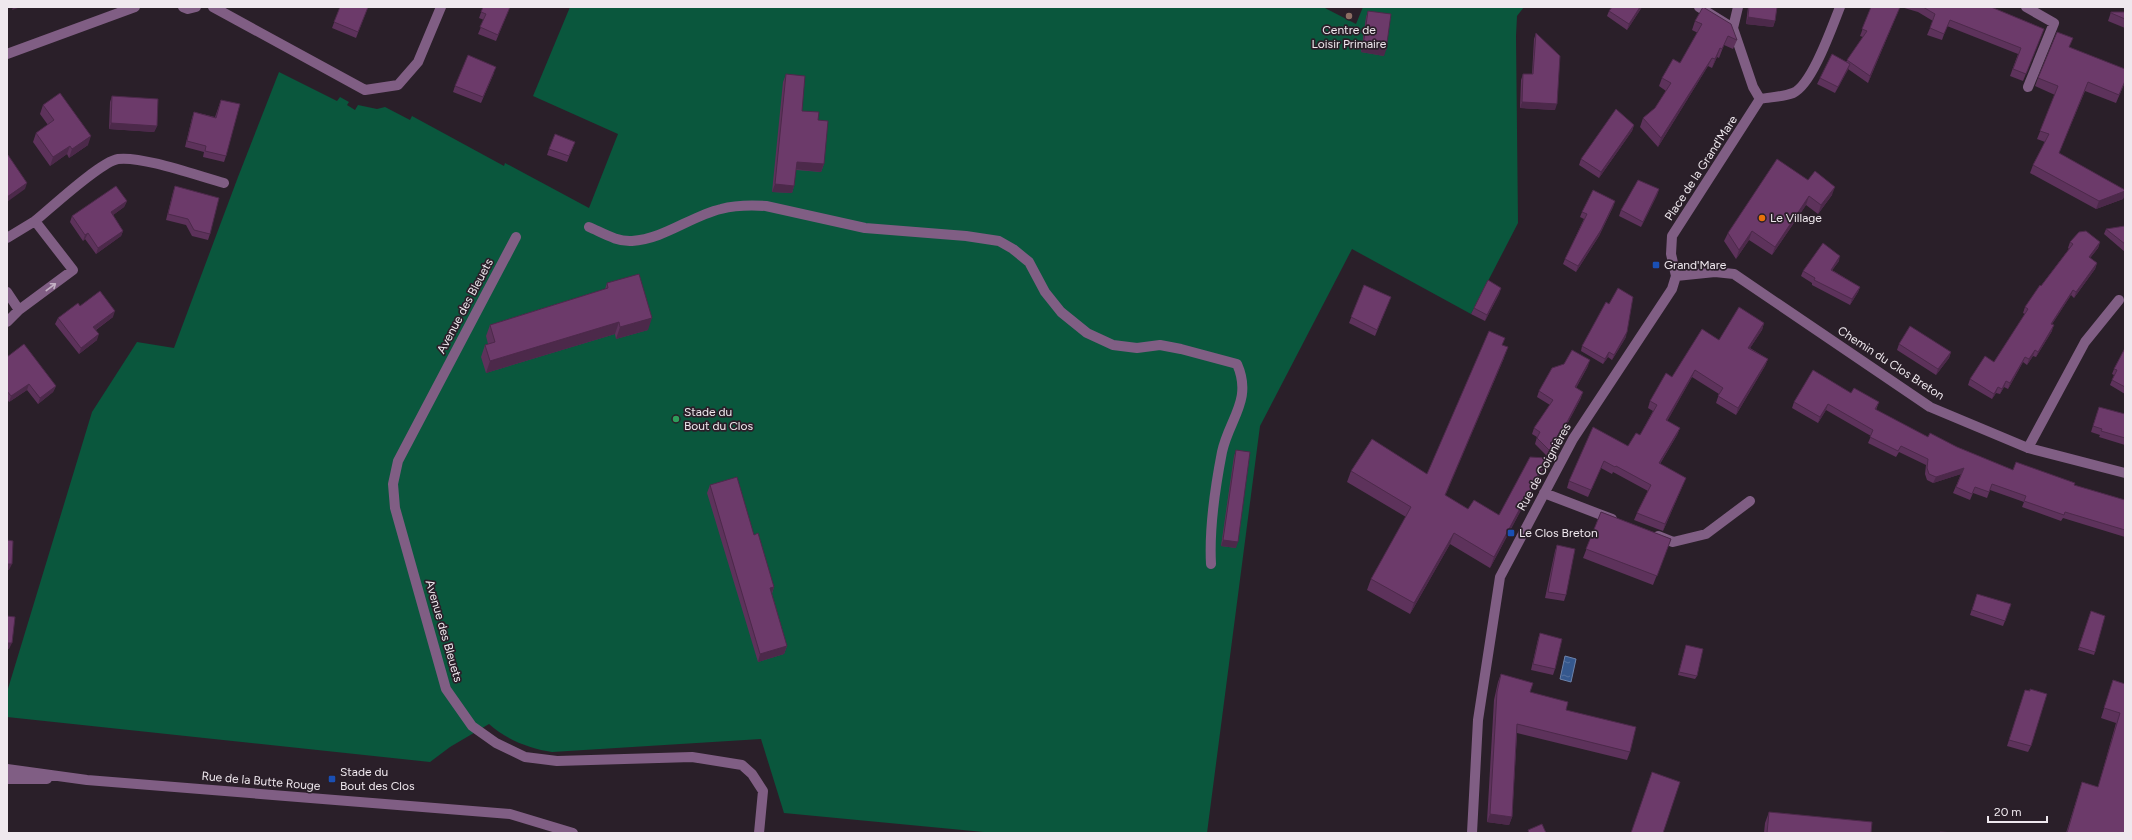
<svg xmlns="http://www.w3.org/2000/svg" width="2132" height="840" viewBox="0 0 2132 840" font-family="Figtree,sans-serif">
  <defs>
    <pattern id="water-ripples" width="26" height="14" patternUnits="userSpaceOnUse"><rect width="26" height="14" fill="#35588e"/><path d="M2 4q2-2 4 0t4 0M15 11q2-2 4 0t4 0" fill="none" stroke="#53709e"/></pattern>
  </defs>
  <rect width="100%" height="100%" fill="#2a1f29"/>
  <path fill="#0a573d" d="M570,7H1323L1356,24L1363,7H1524L1517,16L1516,36L1518,223L1471,314L1352,249L1260,426L1207,833H994L784,813L761,739L552,752C530,749 505,739 489,724L450,747L430,762L7,717V692L92,412L137,342L174,348L238,177L279,72L337,101L340,97L349,102L347,105L355,110L358,105L377,109L385,107L410,120L412,116L504,166L505,163L589,208L618,134L533,96Z"/>
  <path fill="url(#water-ripples)" stroke="#6d83ab" d="M1565,656L1576,659L1571,682L1560,679Z"/>
  <g fill="none" stroke-linecap="round" stroke-linejoin="round">
    <path stroke="#805e84" stroke-width="10" d="M183,7L188,9L196,7
      M213,7L365,90L398,85L418,62L441,7
      M1699,7L1733,28L1753,87L1760,99
      M2026,7L2054,23L2028,87
      M1733,28L1738,7
      M7,54L135,7
      M1760,99C1770,97 1783,97 1793,93C1812,85 1832,27 1840,7
      M35,221C51,208 100,162 118,159C143,156 198,176 224,183
      M589,227C603,233 617,242 632,241C664,239 691,216 721,209C736,205 751,205 766,206L865,228L966,236L999,241L1013,249L1029,262L1045,292L1061,312L1087,333L1113,345L1137,348L1160,345L1181,349L1237,364C1253,400 1229,419 1222,452C1215,488 1209,527 1211,564
      M516,237L398,461L393,484L395,508L446,689L472,726L496,743L525,757L557,761L692,757L742,765L752,774L763,791L759,833
      M7,238L35,221L73,270L19,310L7,322
      M1676,276L1715,272L1734,274L1930,407L2028,448L2125,473
      M1676,276L1671,254L1672,236L1760,99
      M7,292L19,310
      M2028,448L2085,342L2119,300
      M1544,493L1612,519
      M1658,536L1673,542L1706,534L1750,501
      M7,769L87,780L510,814L573,833
      M7,779H47
      M1472,833L1478,720L1500,577L1573,439L1672,289L1676,276"/>
  </g>
  <path fill="#5d325b" d="M340,7H368L356,38L332,28Z
    M483,7H510L496,41L478,34L484,20L479,18Z
    M1642,7L1627,30L1607,16L1609,11Z
    M1748,7H1777L1775,21L1773,27L1746,24Z
    M1871,7H1900L1868,83L1848,69L1835,93L1817,84L1820,78L1846,62L1863,37L1860,36Z
    M1901,7H1991L2044,29L2023,81L2010,76L2018,54L1947,26L1942,40L1927,35L1933,21L1918,12Z
    M1368,11L1384,56L1361,52L1366,17Z
    M2111,12H2125V28L2108,21Z
    M1695,21L1737,40L1733,49L1724,45L1719,58L1717,57L1712,68L1708,66L1658,147L1640,127L1643,118L1655,108L1666,91L1659,86L1662,78L1680,63L1698,33L1692,30Z
    M1536,33L1555,110L1520,108L1521,80L1523,74H1532L1534,39Z
    M2070,47L2125,82L2116,103L2085,91L2059,153L2125,190V193L2123,199L2096,209L2030,173L2033,165L2045,142L2037,139L2055,95L2035,86L2038,78Z
    M494,73L481,103L453,92L455,86Z
    M786,74L802,111L818,120L824,164L821,172L796,170L794,186L792,193L772,192L783,82Z
    M112,96L157,126L154,132L109,129L110,102Z
    M221,100L226,156L224,162L203,157L204,152L185,147L192,118L194,112L215,117Z
    M43,105L88,145L69,158L67,154L50,166L33,142L36,133L48,125L40,114Z
    M1634,125L1632,131L1599,178L1579,165L1581,159Z
    M575,142L567,162L547,155L549,149Z
    M1808,180L1832,195L1818,214L1806,205L1772,255L1749,240L1736,259L1724,241L1728,233Z
    M175,186L210,234L208,240L192,236L186,225L166,220L173,192Z
    M1659,189L1657,195L1641,227L1619,216L1621,210Z
    M127,201L124,207L113,215L123,231L121,236L96,254L85,239L83,241L70,222L72,216Z
    M1615,201L1613,207L1599,236L1576,272L1563,264L1565,259L1584,219L1580,217L1582,212Z
    M2125,226V252L2104,234L2106,229Z
    M2070,242H2100L2098,248L2090,258L2097,263L2095,269L2074,298L2071,295L2052,324V331L2036,357L2033,356L2027,365L2023,362L2008,389L2004,387L2000,394L1996,393L1992,399L1968,385L1970,379L1994,362L2025,314L2023,313L2025,307L2069,249L2068,248Z
    M1839,261L1832,270L1860,287L1858,292L1850,305L1812,285V283L1801,276L1803,271Z
    M607,283L648,330L616,339L615,334L486,373L481,357L485,345L488,344L486,336L490,325L605,289Z
    M1364,285L1391,297L1375,336L1349,323Z
    M1501,288L1499,294L1485,321L1471,314L1474,308Z
    M80,306L113,317L96,330L97,340L79,354L55,324L58,318Z
    M1764,323L1762,330L1750,348L1768,359L1765,366L1736,415L1716,403L1719,394L1692,377L1667,421L1680,428L1677,435L1660,464L1686,478L1663,531L1634,520L1637,513L1648,491L1613,472L1612,474L1601,468L1588,497L1567,488L1569,481L1628,446L1640,435L1653,411L1648,408L1650,401L1672,377L1719,340Z
    M1626,337L1612,360L1608,357L1603,364L1581,351L1582,346Z
    M1899,344L1951,352L1949,358L1936,375L1897,350Z
    M1503,345L1504,358L1445,495L1468,509L1499,515L1547,458L1543,469L1490,568L1450,544L1410,614L1367,590L1371,579L1406,517L1347,482L1351,471L1427,474Z
    M2125,348V394L2110,385L2114,375L2112,374L2114,369Z
    M7,357L56,386L53,392L38,404L27,390L9,402L7,399Z
    M1588,366L1576,388L1581,398L1549,458L1535,444L1537,437L1532,434L1534,428L1550,405L1537,397L1539,391Z
    M1851,393L1879,402L1876,410L1928,437L1957,447L2013,470L2074,485L2125,500V537L2063,518L2061,521L2022,507L2024,502L1990,490L1987,498L1973,493L1970,500L1953,493L1961,474L1933,483L1927,480L1925,474L1926,465L1899,452L1896,457L1868,443L1871,436L1826,410L1818,423L1792,408L1794,402Z
    M2097,413L2125,414V445L2099,437L2100,435L2091,432Z
    M1236,450V548L1221,546L1234,456Z
    M710,485L754,535L774,587L772,594L787,646L784,654L758,662L707,493Z
    M1601,512L1671,539L1653,585L1583,558Z
    M1557,545L1566,595L1564,601L1545,598L1555,551Z
    M1977,594L2005,621L2003,626L1970,615Z
    M2091,611L2095,652L2094,655L2078,650Z
    M1540,633L1555,669L1553,675L1531,670L1538,639Z
    M1686,645L1697,676L1695,679L1678,675Z
    M1501,674L1530,692L1566,710L1630,752L1627,760L1517,733L1512,817L1509,825L1487,822L1494,700L1498,682Z
    M2113,680L2125,684V833H2066L2082,782L2098,787L2116,723L2101,718Z
    M2025,690L2030,691L2031,746L2028,752L2007,746Z
    M1769,812L1871,833H1764L1765,823Z"/>
  <path fill="#4c294a" d="M13,7H21L12,10Z
    M1640,7H1642L1627,30L1629,24Z
    M1900,7L1868,83L1870,76Z
    M1748,17L1775,21L1773,27L1746,24Z
    M1363,46L1386,50L1384,56L1361,52Z
    M1720,48L1717,57L1712,68L1715,59Z
    M1712,58L1708,66L1658,147L1661,138Z
    M1850,64L1848,70L1835,93L1838,87Z
    M1522,102L1557,104L1555,110L1520,108Z
    M111,123L157,126L154,132L109,129Z
    M1634,125L1632,131L1599,178L1601,172Z
    M91,136L88,145L69,158L72,149Z
    M70,146L67,154L50,166L53,157Z
    M797,162L824,164L821,172L794,169Z
    M27,183L25,189L7,202V197Z
    M775,184L794,186L792,193L772,192Z
    M1835,187L1832,195L1818,214L1821,205Z
    M1659,189L1657,195L1641,227L1643,222Z
    M2125,191V193L2123,199L2096,209L2099,201Z
    M1809,196L1806,205L1772,255L1775,247Z
    M127,201L124,207L109,218L111,212Z
    M1615,201L1613,207L1599,236L1576,272L1578,266Z
    M123,231L121,236L96,254L98,248Z
    M1752,231L1749,240L1736,259L1739,250Z
    M88,233L85,239L83,241L85,235Z
    M2100,242L2098,248L2087,262L2089,257Z
    M1840,256L1839,261L1829,275L1831,270Z
    M2097,263L2095,269L2074,298L2076,292Z
    M1860,287L1858,292L1850,305L1852,299Z
    M1501,288L1499,294L1485,321L1487,315Z
    M2073,290L2071,295L2049,329L2051,324Z
    M115,311L113,317L91,333L93,327Z
    M652,318L648,330L616,339L620,327Z
    M619,322L615,334L486,373L490,361Z
    M1764,323L1762,330L1746,354L1748,348Z
    M2054,325L2052,331L2036,357L2038,352Z
    M1627,332L1626,337L1612,360L1614,355Z
    M99,334L97,340L79,354L81,348Z
    M1508,347L1504,358L1441,506L1445,495Z
    M2035,350L2033,356L2027,365L2029,359Z
    M1609,352L1608,357L1603,364L1605,359Z
    M1951,352L1949,358L1936,375L1938,369Z
    M2025,357L2023,362L2008,389L2010,383Z
    M1768,359L1765,366L1736,415L1738,408Z
    M1590,360L1588,366L1573,393L1575,387Z
    M1695,370L1692,377L1664,427L1666,420Z
    M2006,381L2004,387L2000,394L2002,389Z
    M29,384L27,390L9,402L11,396Z
    M56,386L53,392L38,404L40,398Z
    M1998,387L1996,393L1992,399L1994,394Z
    M1583,392L1581,398L1549,458L1551,452Z
    M1828,404L1826,410L1818,423L1820,417Z
    M1680,428L1677,435L1656,470L1659,463Z
    M1547,458L1543,469L1490,568L1494,557Z
    M1964,468L1961,474L1933,483L1936,477Z
    M1686,478L1683,485L1663,531L1665,524Z
    M1454,533L1450,544L1410,614L1414,603Z
    M1223,540L1238,542L1236,548L1221,546Z
    M7,564H12L9,570H7Z
    M774,587L771,595L770,588Z
    M7,643H12L9,649H7Z
    M787,646L784,654L758,662L760,654Z
    M1490,814L1512,817L1509,825L1487,822Z"/>
  <path fill="#6c3a6a" stroke="#4c294a" d="M340,7H368L358,32L334,22Z
    M483,7H510L498,35L480,27L486,14L481,12Z
    M1612,7H1640L1629,24L1609,11Z
    M1703,7L1731,24L1737,40L1728,36L1722,49L1720,48L1715,59L1712,58L1661,138L1643,118L1655,108L1671,83L1662,78L1673,59L1680,63L1702,24L1695,21Z
    M1749,7H1777L1775,21L1748,17Z
    M1871,7H1900L1870,76L1847,60L1867,31L1862,29Z
    M1923,7H1991L2044,29L2026,74L2013,69L2021,48L1950,20L1944,34L1930,28L1935,14Z
    M1368,11L1391,14L1386,50L1363,46Z
    M2111,12H2125V19L2111,13Z
    M2057,32L2073,38L2069,47L2125,69V81L2119,95L2088,82L2059,153L2125,190V191L2099,201L2033,165L2049,134L2040,131L2058,86L2038,78Z
    M1536,33L1560,56L1557,104L1522,102L1523,74H1533Z
    M1832,54L1850,64L1838,87L1820,78Z
    M468,55L496,67L483,97L455,86Z
    M786,74L805,76L802,111L819,112L818,120L828,121L824,164L797,162L794,186L775,184Z
    M60,93L91,136L72,149L70,146L53,157L36,133L54,120L43,105Z
    M112,96L158,99L157,126L111,123Z
    M221,100L240,104L226,156L205,151L206,146L187,141L194,112L216,118Z
    M1616,109L1634,125L1601,172L1581,159Z
    M555,134L575,142L569,156L549,149Z
    M7,155H8L27,183L7,197Z
    M1777,159L1808,180L1815,171L1835,187L1821,205L1809,196L1775,247L1752,231L1739,250L1728,233Z
    M1638,180L1659,189L1643,222L1621,210Z
    M116,186L127,201L111,212L123,231L98,248L88,233L85,235L72,216Z
    M175,186L219,198L210,234L194,230L188,219L168,214Z
    M1593,190L1615,201L1601,230L1578,266L1565,259L1587,214L1582,212Z
    M2125,226V244L2106,229Z
    M2086,231L2100,242L2089,257L2097,263L2076,292L2073,290L2051,324L2054,325L2038,352L2035,350L2029,359L2025,357L2010,383L2006,381L2002,389L1998,387L1994,394L1970,379L1985,356L1994,362L2028,309L2025,307L2040,285L2041,286L2073,244L2070,242L2079,232Z
    M1823,243L1840,256L1831,270L1860,287L1852,299L1814,280L1815,278L1803,271Z
    M639,274L652,318L620,327L619,322L490,361L485,345L495,342L490,325L608,288L607,283Z
    M1488,280L1501,288L1487,315L1474,308Z
    M1364,285L1391,297L1377,330L1351,317Z
    M1618,288L1633,297L1627,332L1614,355L1609,352L1605,359L1582,346L1606,302L1609,304Z
    M100,291L115,311L93,327L99,334L81,348L58,318L78,303L80,306Z
    M1739,307L1764,323L1748,348L1768,359L1738,408L1718,396L1723,388L1695,370L1666,420L1680,428L1659,463L1686,478L1665,524L1637,513L1651,485L1616,466L1615,467L1604,461L1591,490L1569,481L1593,427L1628,446L1636,433L1640,435L1657,405L1650,401L1666,373L1672,377L1702,329L1719,340Z
    M1910,326L1951,352L1938,369L1899,344Z
    M1489,331L1505,338L1502,345L1508,347L1445,495L1468,509L1474,500L1499,515L1530,457L1547,458L1494,557L1454,533L1414,603L1371,579L1411,507L1351,471L1372,439L1427,474Z
    M24,344L56,386L40,398L29,384L11,396L7,391V362L8,361L7,360V357Z
    M2125,348V387L2112,380L2117,370L2114,369Z
    M1572,350L1590,360L1575,387L1583,392L1551,452L1537,438L1540,432L1534,428L1553,400L1539,391L1552,368L1564,364Z
    M1813,370L1851,393L1854,388L1879,402L1875,409L1928,437L1930,433L1957,447L2013,470L2016,462L2075,483L2074,485L2125,500V530L2065,512L2064,515L2024,501L2026,496L1992,484L1989,492L1975,487L1972,494L1956,487L1964,468L1936,477L1929,474L1927,468L1928,459L1901,446L1898,451L1870,437L1873,430L1828,404L1820,417L1794,402Z
    M2099,407L2125,414V438L2101,431L2102,429L2093,426Z
    M1236,450L1250,452L1238,542L1223,540Z
    M737,477L754,535L758,533L774,587L770,588L787,646L760,654L710,485Z
    M1601,512L1671,539L1657,576L1586,549Z
    M7,540L13,541L12,564H7Z
    M1557,545L1575,549L1566,595L1548,592Z
    M1977,594L2011,604L2005,621L1972,610Z
    M2091,611L2105,616L2095,652L2079,647Z
    M7,616L15,617L12,643H7Z
    M1540,633L1562,639L1555,669L1533,664Z
    M1686,645L1703,649L1697,676L1679,672Z
    M1501,674L1533,683L1530,692L1568,702L1566,710L1636,727L1630,752L1517,724L1512,817L1490,814L1497,692Z
    M2113,680L2125,684V833H2067L2082,782L2098,787L2120,713L2104,708Z
    M2030,689L2047,694L2031,746L2009,740L2025,690L2030,691Z
    M1652,772L1680,782L1663,833H1631Z
    M1769,812L1872,822L1871,833H1767Z
    M1542,824L1546,833H1529L1528,830Z
    M1940,832L1955,833H1940Z"/>
  <defs><path id="oneway-shaft" d="M-6 0H5M1.5-3L5.5 0L1.5 3" fill="none" stroke-width="1.6" stroke-linecap="round" stroke-linejoin="round"/></defs>
  <use stroke="#c3b1c4" href="#oneway-shaft" transform="translate(51 287) rotate(-37)"/>
  <circle fill="#8d6e63" stroke="#2a1f29" stroke-width="1.5" cx="1349" cy="16" r="4"/>
  <circle fill="#e8710a" stroke="#2a1f29" stroke-width="1.5" cx="1762" cy="218" r="4"/>
  <g fill="#1a4fb4" stroke="#2a1f29" stroke-width="1.5">
    <rect x="1652" y="261" width="8" height="8" rx="2"/>
    <rect x="1507" y="529" width="8" height="8" rx="2"/>
    <rect x="328" y="775" width="8" height="8" rx="2"/>
  </g>
  <circle fill="#2e9e5b" stroke="#2a1f29" stroke-width="1.5" cx="676" cy="419" r="4"/>
  <g text-anchor="middle" dominant-baseline="central" stroke-width="3.5" stroke-linejoin="round" paint-order="stroke">
    <g font-size="12" fill="#efe8ee" stroke="#2a1f29" text-anchor="start">
      <text x="1349" y="30" text-anchor="middle">Centre de<tspan x="1349" dy="14">Loisir Primaire</tspan></text>
      <text x="1770" y="218">Le Village</text>
      <text x="1664" y="265">Grand'Mare</text>
      <text x="684" y="412">Stade du<tspan x="684" dy="14">Bout du Clos</tspan></text>
      <text x="1519" y="533">Le Clos Breton</text>
      <text x="340" y="772">Stade du<tspan x="340" dy="14">Bout des Clos</tspan></text>
    </g>
    <g font-size="12" fill="#efe8ee" stroke="#2a1f29">
      <text transform="translate(1701 168) rotate(-57)">Place de la Grand'Mare</text>
      <text transform="translate(465 306) rotate(-62)">Avenue des Bleuets</text>
      <text transform="translate(1891 363) rotate(33)">Chemin du Clos Breton</text>
      <text transform="translate(1544 467) rotate(-61)">Rue de Coignières</text>
      <text transform="translate(444 631) rotate(74)">Avenue des Bleuets</text>
      <text transform="translate(261 781) rotate(5)">Rue de la Butte Rouge</text>
    </g>
  </g>
  <rect width="2132" height="840" fill="none" stroke="#efe8ee" stroke-width="16"/>
  <path d="M1988 816v6h59v-6" fill="none" stroke="#efe8ee" stroke-width="2"/>
  <text x="1994" y="816" font-size="12" fill="#efe8ee" stroke="#2a1f29" stroke-width="3" paint-order="stroke">20 m</text>
</svg>
